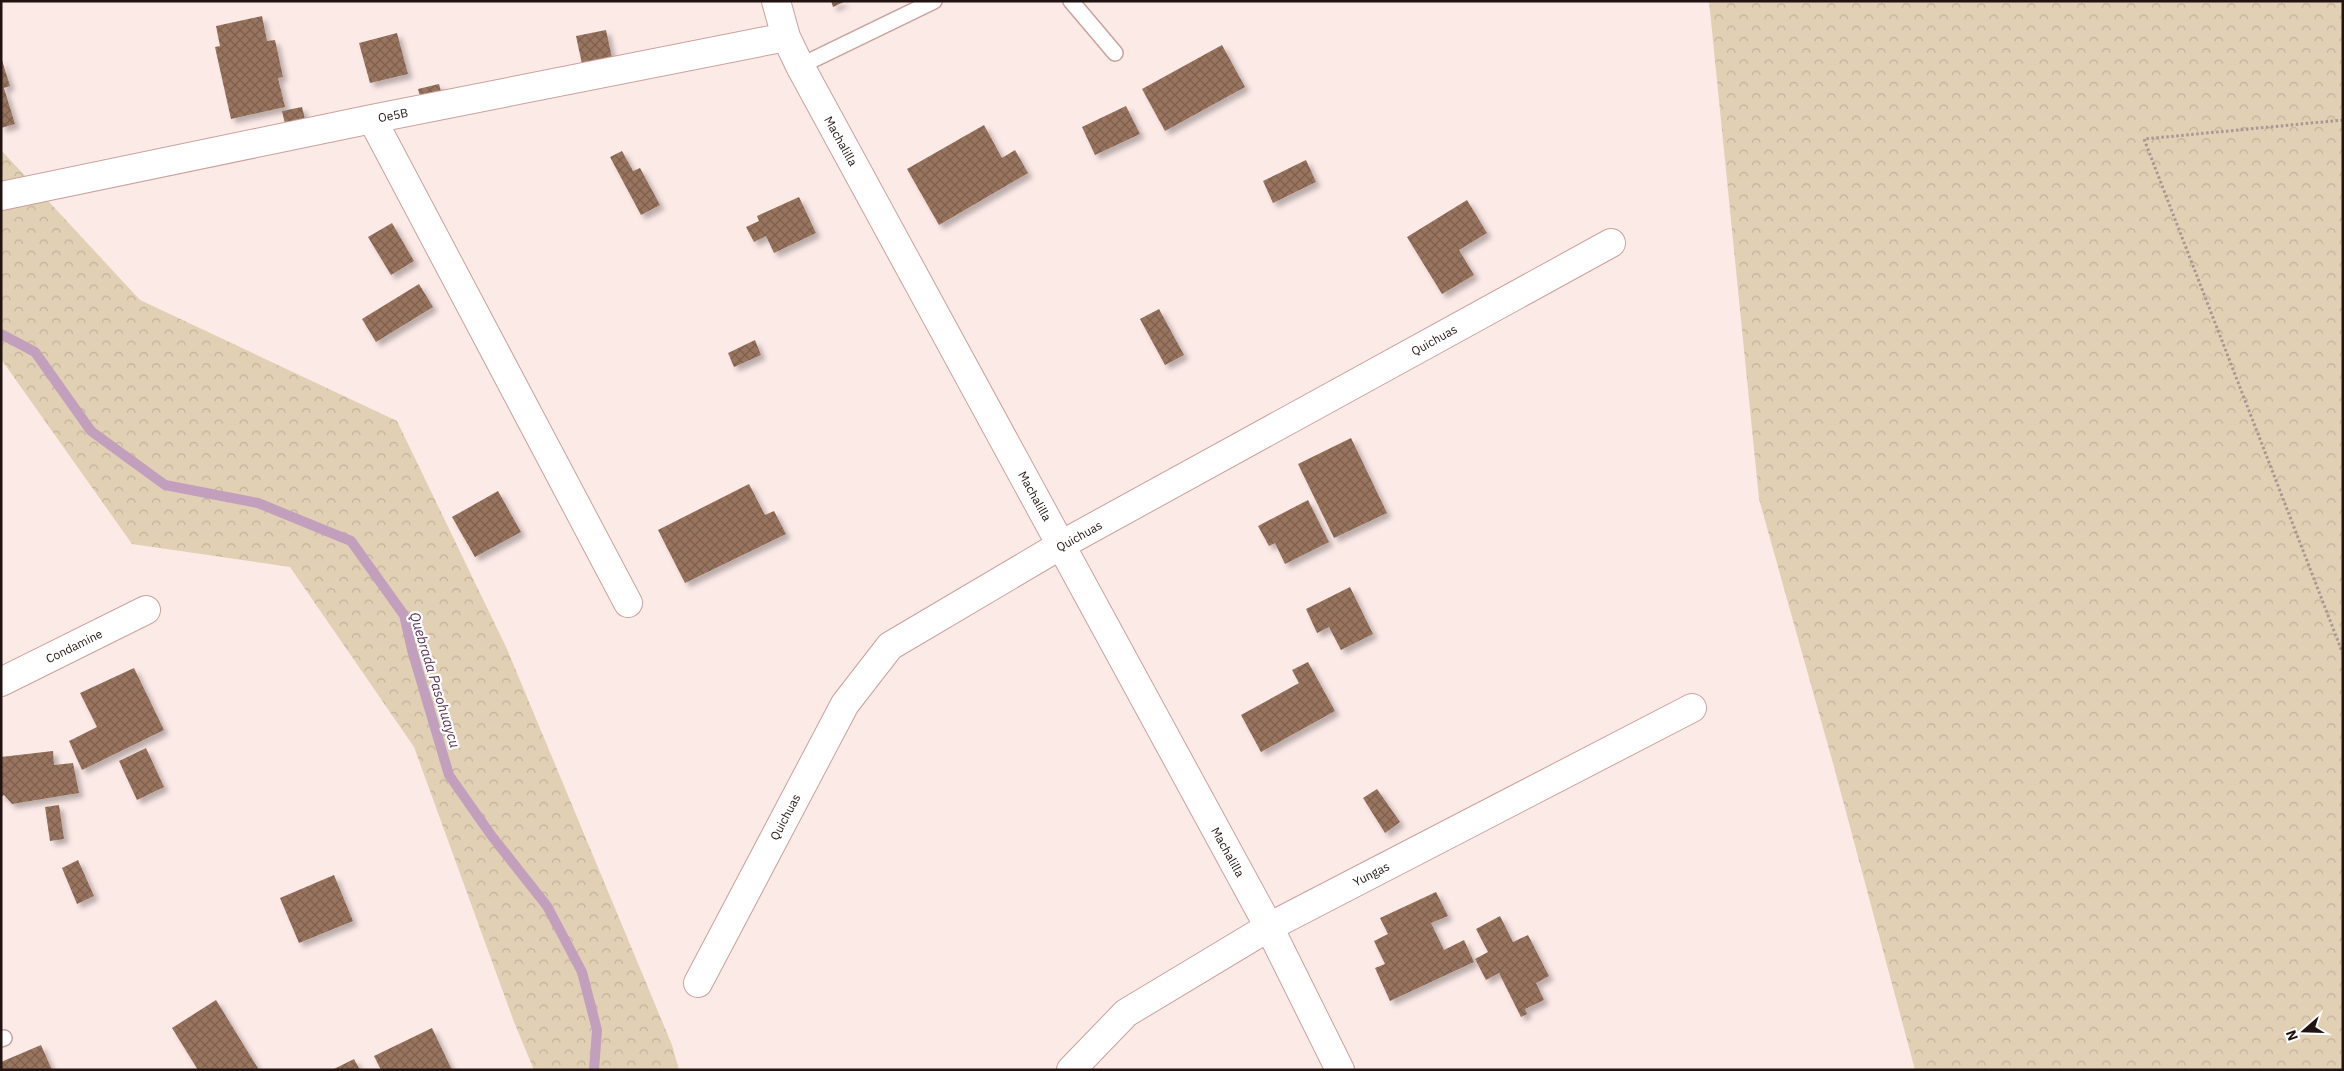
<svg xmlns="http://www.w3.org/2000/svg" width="2344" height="1071" viewBox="0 0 2344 1071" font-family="'IBM Plex Sans',sans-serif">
  <defs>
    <pattern id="forest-crowns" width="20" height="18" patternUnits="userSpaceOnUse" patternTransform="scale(1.25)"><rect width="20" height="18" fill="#e2d0b4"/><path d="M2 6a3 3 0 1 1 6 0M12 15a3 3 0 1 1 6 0" fill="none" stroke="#c2b29a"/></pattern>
    <pattern id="building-cross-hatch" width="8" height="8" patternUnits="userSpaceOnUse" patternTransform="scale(1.25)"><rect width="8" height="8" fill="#99755f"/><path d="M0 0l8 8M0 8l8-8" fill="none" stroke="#7c5f4d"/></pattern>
    <filter id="shadow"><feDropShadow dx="4.5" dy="4.5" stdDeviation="2.5" flood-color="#0004"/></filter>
  </defs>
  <rect width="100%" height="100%" fill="#fceae7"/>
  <path fill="url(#forest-crowns)" d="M1709,1H2343V1070H1915L1834,767L1759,499Z
    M1,150L140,300L397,421L507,649L672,1045L679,1070H534L514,1022L414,747L290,567L132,544L1,359Z"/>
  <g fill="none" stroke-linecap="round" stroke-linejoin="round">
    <path stroke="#c2a0bd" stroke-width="10" d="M1,334L35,352L91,431L165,485L258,503L351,541L404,615L412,650L449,775L491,835L547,906L582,972L597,1030L594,1070"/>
  </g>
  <path fill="url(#building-cross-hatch)" filter="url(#shadow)" d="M831,1H846L833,7Z
    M262,16L267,41L275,40L283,77L278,78L285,107L231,119L215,47L220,46L216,26Z
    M606,30L612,58L582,64L576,36Z
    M397,33L408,74L370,83L359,43Z
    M1222,45L1245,87L1165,131L1142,89Z
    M1,57L10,86L4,88L15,124L1,128Z
    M439,84L443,99L422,104L418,89Z
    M1126,106L1140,134L1095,155L1082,127Z
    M302,107L306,123L286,128L282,111Z
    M984,125L1002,158L1015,150L1028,173L939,225L907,169Z
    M622,151L633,171L640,168L660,205L641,215L610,157Z
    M1306,160L1316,182L1273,203L1263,181Z
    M799,197L816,233L774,253L766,236L754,242L746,227L759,221L757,216Z
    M1467,200L1487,233L1459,250L1474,275L1442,294L1407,237Z
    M392,223L414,261L391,275L368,237Z
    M419,284L433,307L376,342L362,319Z
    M1159,309L1184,355L1165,365L1140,319Z
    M755,340L761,355L734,367L728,353Z
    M1351,438L1387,513L1334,538L1298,464Z
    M749,484L765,515L774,511L786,534L685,583L658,530Z
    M498,491L521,532L475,557L452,517Z
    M1308,500L1329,542L1285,564L1275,543L1269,546L1258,526Z
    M1350,587L1373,634L1341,650L1329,627L1317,633L1306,609Z
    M1308,662L1335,711L1261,752L1241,715L1299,683L1292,670Z
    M134,668L164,730L82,770L69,741L97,727L80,693Z
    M146,748L164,787L137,800L119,761Z
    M53,751L54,765L73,763L79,793L12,804L4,795L1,797V757Z
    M1377,789L1400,822L1385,833L1363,798Z
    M59,805L64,839L50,841L45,807Z
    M78,860L94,896L77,904L62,868Z
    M334,875L353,921L299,943L280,898Z
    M1436,892L1448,916L1431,923L1444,950L1464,940L1474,962L1390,1001L1375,968L1385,964L1374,941L1388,934L1380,918Z
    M1500,916L1513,942L1528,935L1549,976L1536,983L1544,1000L1525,1009L1527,1014L1521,1017L1499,973L1486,980L1475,959L1488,952L1476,929Z
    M216,1000L259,1070H198L172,1028Z
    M432,1028L452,1070H381L374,1056Z
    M41,1045L52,1070H1V1062Z
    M354,1059L360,1070H332Z"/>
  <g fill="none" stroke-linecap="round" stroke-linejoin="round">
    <defs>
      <path id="lane" d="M1071,1L1115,53
        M800,66L934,1
        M1,1039L4,1038"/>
      <path id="street" d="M776,1L786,37L800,66L1269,927L1340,1070
        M372,119L628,603
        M1,196L372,119L786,37
        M1,682L146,610
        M698,983L845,704L890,646L1061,545L1611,243
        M1071,1070L1126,1013L1269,927L1692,708"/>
    </defs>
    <use href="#lane" stroke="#cba19d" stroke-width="18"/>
    <use href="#street" stroke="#cba19d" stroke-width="30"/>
    <path stroke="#a89895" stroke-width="3" stroke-dasharray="2.5 2.5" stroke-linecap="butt" d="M2343,120L2144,139L2343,654"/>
    <use href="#lane" stroke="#fff" stroke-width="15"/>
    <use href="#street" stroke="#fff" stroke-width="28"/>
  </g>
  <g text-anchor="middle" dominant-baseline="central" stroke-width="4.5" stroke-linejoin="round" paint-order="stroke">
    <g font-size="12" fill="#211311" stroke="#fff">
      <text transform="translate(393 115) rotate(-11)">Oe5B</text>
      <text transform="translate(841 141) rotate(61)">Machalilla</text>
      <text transform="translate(1434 340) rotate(-29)">Quichuas</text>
      <text transform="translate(1035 496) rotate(61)">Machalilla</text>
      <text transform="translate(1079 536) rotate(-29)">Quichuas</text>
      <text transform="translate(74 646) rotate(-26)">Condamine</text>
      <text transform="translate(785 817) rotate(-62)">Quichuas</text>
      <text transform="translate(1228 852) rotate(61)">Machalilla</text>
      <text transform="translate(1371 874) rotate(-27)">Yungas</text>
    </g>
    <g font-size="14" font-style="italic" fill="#5b2e55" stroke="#fff">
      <text transform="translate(435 680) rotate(73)">Quebrada Pasohuaycu</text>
    </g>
  </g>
  <rect width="2344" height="1071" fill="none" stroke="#211311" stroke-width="5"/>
  <g transform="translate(2304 1031) rotate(250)" stroke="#ffffff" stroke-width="4" paint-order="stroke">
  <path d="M0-4L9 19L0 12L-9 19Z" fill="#211311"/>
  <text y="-8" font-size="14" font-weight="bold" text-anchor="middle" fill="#211311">N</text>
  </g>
</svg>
